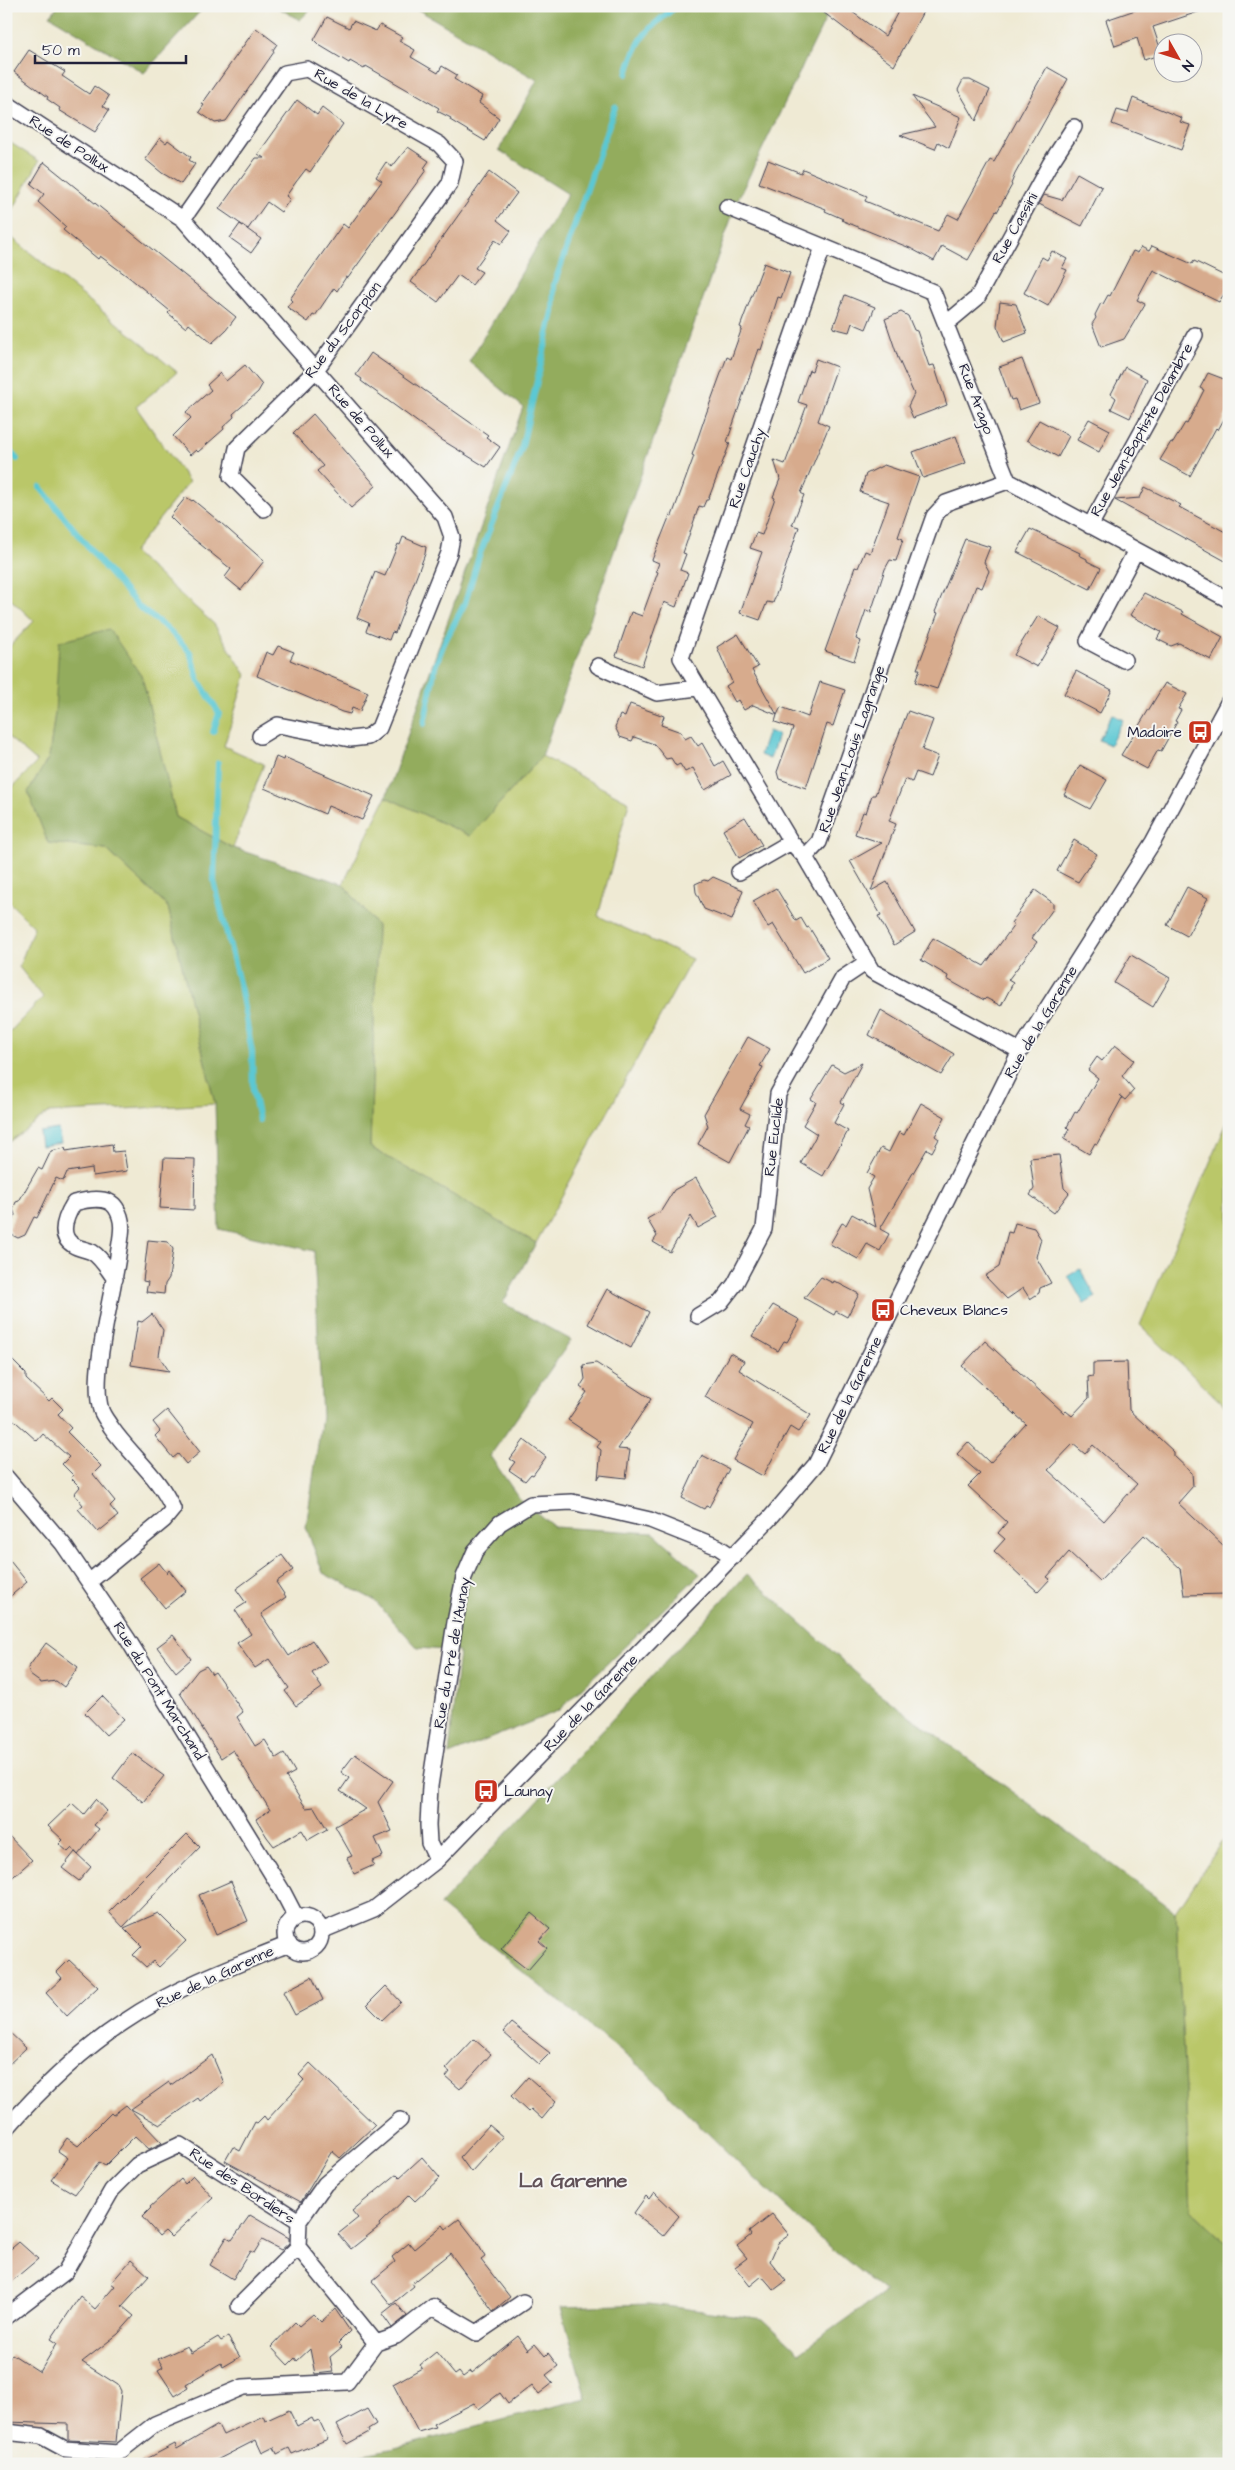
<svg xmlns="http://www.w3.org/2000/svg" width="1235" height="2470" viewBox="0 0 1235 2470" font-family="'Architects Daughter',sans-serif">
  <rect width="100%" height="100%" fill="#f6f6f2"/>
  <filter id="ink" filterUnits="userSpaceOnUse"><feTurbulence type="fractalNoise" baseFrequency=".02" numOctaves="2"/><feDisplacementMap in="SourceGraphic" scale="10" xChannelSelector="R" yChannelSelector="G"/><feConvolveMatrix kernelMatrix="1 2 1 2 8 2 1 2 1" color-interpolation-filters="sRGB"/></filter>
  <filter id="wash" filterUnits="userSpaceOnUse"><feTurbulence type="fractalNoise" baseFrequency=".0096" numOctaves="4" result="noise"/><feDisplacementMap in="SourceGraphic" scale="20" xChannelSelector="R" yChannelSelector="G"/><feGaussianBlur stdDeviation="1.12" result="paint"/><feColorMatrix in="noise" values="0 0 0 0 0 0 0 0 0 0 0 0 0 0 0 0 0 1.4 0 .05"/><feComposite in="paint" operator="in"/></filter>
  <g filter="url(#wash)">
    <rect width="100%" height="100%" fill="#efead4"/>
    <path fill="#bac769" stroke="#6e7452" d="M6,140L39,161L6,223Z
      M6,233L177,372L136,407L189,482L133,552L214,624L246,675L224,746L264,764L233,848L176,817L142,677L55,713L49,757L29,793L48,843L106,849L168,907L215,1104L48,1113L6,1144V1036L43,997L19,967L34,927L6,899V794L37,762L6,735V650L34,621L6,595Z
      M542,756L629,802L598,916L692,959L536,1243L370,1147L377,926L343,884L386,797L470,836Z
      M1229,1118V1410L1140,1325Z
      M1229,1832V2245L1191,2209L1176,1912Z"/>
    <path fill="#93ac5d" stroke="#5a674c" d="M58,6H205L144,73L50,16Z
      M275,6H314L300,20Z
      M412,6H812L826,18L738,199L542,756L470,836L386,797L523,407L469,362L568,194L499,150L537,80Z
      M109,629L142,677L176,817L233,848L343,884L377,926L370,1147L536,1243L503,1303L571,1340L490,1456L519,1498L554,1527L654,1533L700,1574L558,1711L449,1755L459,1651L418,1648L374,1600L323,1573L306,1527L322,1417L314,1251L219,1229L215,1104L168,907L106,849L48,843L28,792L49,757L55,713L59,642Z
      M747,1574L876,1691L1176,1912L1191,2209L1229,2245V2464H310L396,2448L586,2398L561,2307L650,2304L763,2319L799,2353L885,2292L818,2237L735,2160L644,2070L440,1905Z"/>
    <path fill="#5cc8d3" stroke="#3f7587" d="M1112,714L1123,720L1110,745L1099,740Z
      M768,731L778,735L770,759L760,755Z
      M58,1129L61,1143L41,1146L39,1132Z
      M1080,1269L1096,1297L1084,1304L1068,1276Z"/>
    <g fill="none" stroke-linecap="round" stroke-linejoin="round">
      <path stroke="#5cc8d3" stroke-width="6" d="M627,74C638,36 646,30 677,6
        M6,447L17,459
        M40,487L106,569L140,608L167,628L190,652L198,679L219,713L213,732
        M424,724L435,667L444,643L465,603L479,556L521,450L553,312L554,285L615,107
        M218,763L214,881L241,991L252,1052L253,1091L259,1120"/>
    </g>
    <g id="blocks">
      <path fill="#d7ab8d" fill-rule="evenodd" d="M815,6H844L885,36L901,6H926L894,66Z
        M1147,6H1206L1207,9L1153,27L1162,54L1144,60L1137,38L1115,46L1106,20Z
        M327,17L349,28L353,21L376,31L380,25L402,37L399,41L415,50L411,57L438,73L442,66L457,75L454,79L482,96L479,103L499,118L485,141L450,120L451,118L437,111L439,108L366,66L364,69L350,61L349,63L319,45L314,40Z
        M256,28L277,44L273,50L274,52L226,121L215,123L199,112L204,105L202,104Z
        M29,50L65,72L62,76L89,94L94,86L109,96L103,106L109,110L95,132L59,110L60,108L47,99L48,97L14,72Z
        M1047,67L1068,79L1015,174L1011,184L1012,185L997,212L996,211L968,260L942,246L934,261L910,248L841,220L843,219L825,211L826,209L759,183L768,160L801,173L803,169L867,196L865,201L938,231L948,214L958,219L990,160L994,162Z
        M963,80H970L990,90L976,121L958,90Z
        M912,96L961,117L949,148L938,142L935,149L900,135L935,127Z
        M1133,98L1182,118L1180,122L1190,125L1181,150L1112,124L1117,110L1128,113Z
        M297,100L317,115L322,108L343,124L310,172L306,169L296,182L286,196L290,199L281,212L267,202L248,229L219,209L256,158H264L258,154Z
        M160,138L166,143L168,140L191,157L189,160L195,164L181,184L162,173L145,159Z
        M408,147L429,161L424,168L426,170L348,278L346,277L337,291L334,288L315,316L313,315L308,322L287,307L292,301L290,299L343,224L348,228L382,181L376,177L386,162L392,167Z
        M44,162L236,317L226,330L212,343L189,324L186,328L168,313L170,311L130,278L100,256L98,259L63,230L66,227L38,202L44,194L31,184Z
        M489,172L517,193L497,220L511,231L501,244L495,240L475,268L482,272L472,285L458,275L438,302L411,282Z
        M1077,173L1102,187L1082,226L1039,204L1044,195L1062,200Z
        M240,224L261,239L251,253L230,238Z
        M1152,246L1192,264L1194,261L1229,278V286L1219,302L1153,270L1137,300L1145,304L1124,339L1101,347L1092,324L1096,318L1095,315L1101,303L1103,304L1108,295L1110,296L1133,251L1138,253L1141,247L1149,251Z
        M1052,251L1067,259L1062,268L1067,270L1048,306L1024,293L1042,257L1047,260Z
        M764,263L790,273L781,298L778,297L761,350L759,349L727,442L730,443L708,500H706L703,507L699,506L683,553L686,554L680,570L688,573L676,607L664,602L642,666L616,656L631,612L642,616L658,572L656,571L659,563L652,560L670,515L672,516L694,456L692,455L706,414L727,357L731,359L742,328L740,327Z
        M845,295L875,307L866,329L852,323L849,332L833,328Z
        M1000,302L1016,304L1027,333L1004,342L997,326Z
        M901,312L908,316L914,330L917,331L929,366L934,365L947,405L913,418L908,406L914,394L898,358L885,319Z
        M371,353L488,435L486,437L500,447L486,467L442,440L361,381L362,379L356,375Z
        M816,359L837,367L818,421L829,426L801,493L804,495L792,525L799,527L783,575L773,603L767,602L760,620L740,613L762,552L750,548L756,533L762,535L775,498L773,497L780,479L774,460L785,464L807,405L798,402L809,370L812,371Z
        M1022,359L1039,403L1019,410L1015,399L1011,400L999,367Z
        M245,365L262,385L258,392L233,414L234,417L223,427L224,429L198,452L196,450L190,455L173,436L191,418L186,412L211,390L207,385L220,373L226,381Z
        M1125,367L1147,379L1130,418L1111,409L1116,398L1111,394Z
        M1208,373L1229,381V410L1218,430L1216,428L1190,476L1160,460L1171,442L1173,443L1185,423L1187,424L1204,390L1200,388Z
        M313,414L376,486L351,508L317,471L323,466L293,433Z
        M1089,419L1110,430L1099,452L1077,440Z
        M1039,420L1069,436L1058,457L1027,440Z
        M956,436L966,463L923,478L913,452Z
        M884,465L919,477L898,537L903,539L896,561L890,560L885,569L871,612L866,610L856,639L861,641L854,661L825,651L855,567L858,568L865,551L870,553L889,502L860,492L866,474Z
        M1145,487L1181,505L1179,507L1229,534V563L1115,500L1140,498Z
        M186,497L192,501L193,500L221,523L264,561L241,590L225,577L231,569L185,532L170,517Z
        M1030,529L1080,553L1079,555L1087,559V561L1101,568L1090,589L1017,552Z
        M403,537L426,547L425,554L395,633L392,632L389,640L366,631L369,623L357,618L375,572L385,576L398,544L400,545Z
        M965,539L990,547L984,562L989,571L982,588L976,586L937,689L915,682L920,669H917L938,613L935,612Z
        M1144,593L1183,612L1182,614L1223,637L1211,660L1179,643L1171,646L1157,639L1161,632L1130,615Z
        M1038,616L1060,628L1037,667L1014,655Z
        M738,634L758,667L752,670L777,715L781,707L808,717L820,682L845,690L833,726L827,724L806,788L779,779L777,772L793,728L775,722L777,715L753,705L744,710L738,700L735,702L726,686L732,682L717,647Z
        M278,646L294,652L290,660L368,692L360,711L352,708L350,714L342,712L257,676L266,652L273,655Z
        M1076,671L1112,690L1100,713L1064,694Z
        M1165,683L1187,694L1178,709L1181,710L1175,721L1177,722L1161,751L1158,750L1147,769L1121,755Z
        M630,704L664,716L661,725L681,732L685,739L691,736L698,746L702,743L715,766L723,761L731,775L705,790L693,768L685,772L680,764L676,766L671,758L666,759L654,744L634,737L632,741L620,737L615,727L620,715L625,717Z
        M908,711L933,720L922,750L938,756L930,777L916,772L912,782L905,779L889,821L896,824L871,891L887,882L915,932L894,945L878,916L881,915L850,861L882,843L855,834L863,812L866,813L872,795H875Z
        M276,757L283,760L284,757L374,796L362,820L328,806L325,814L264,788Z
        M1080,765L1107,780L1090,809L1064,795Z
        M745,817L762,845L739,858L723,830Z
        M1074,840L1097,854L1078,882L1057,871Z
        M713,877L743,890L732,920L704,909L696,892L695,884L704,880L708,881Z
        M1187,887L1208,898L1187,936L1167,925Z
        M776,888L796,921L801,918L807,928L809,927L828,958L803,973L773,924L768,927L753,901Z
        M1035,890L1053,903V909L1032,938L1037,942L1008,980L1013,983L1001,1006L986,998L984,1000L947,979L948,976L921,960L933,938L984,966L1014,925L1011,923Z
        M1131,955L1170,978L1153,1007L1114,983Z
        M881,1010L954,1054L941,1075L869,1035Z
        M748,1037L770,1049L760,1066L763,1067L740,1109L750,1114L745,1124L749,1126L730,1162L698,1144L708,1126L704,1114Z
        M1115,1045L1134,1060L1122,1076L1134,1090L1125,1100L1119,1095L1122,1098L1097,1144L1095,1143L1089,1154L1064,1139L1069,1129L1067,1127L1075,1112L1077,1113L1098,1078L1088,1070L1097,1057L1102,1061Z
        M862,1063L841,1102L844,1104L834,1123L848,1131L823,1176L801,1163L817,1134L803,1125L816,1102L811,1099L832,1065L844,1072Z
        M921,1103L945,1117L935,1136L939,1139L932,1152L927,1149L880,1229L889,1234L880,1251L867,1244L858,1259L830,1244L842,1223L846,1225L852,1214L876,1227L867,1189L874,1177L867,1173L881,1148L889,1152L899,1132L904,1135Z
        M112,1144L113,1152L124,1151L127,1171L93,1176L92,1168L67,1172L63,1181L56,1178L37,1218L34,1217L25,1235L18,1238L12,1235L9,1228L15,1215L13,1209L16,1202L19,1201L38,1168L42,1170L51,1151L65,1148L66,1151Z
        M1059,1155L1064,1188L1069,1193L1054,1213L1030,1195L1034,1189L1030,1158Z
        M164,1158L195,1159L194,1210L160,1208Z
        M696,1178L718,1217L698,1228L691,1216L670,1252L653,1242L657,1236L647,1219L661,1211L674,1190Z
        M1015,1223L1034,1228L1041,1239L1036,1257L1051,1283L1040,1288L1039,1293L1030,1299L1023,1288L1007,1299L985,1276L999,1267L1008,1232L1012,1233Z
        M148,1240L168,1242L173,1249L169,1278L165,1284L164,1294L146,1292L148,1282L143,1281Z
        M821,1277L833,1283L834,1281L859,1294L847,1317L836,1311L834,1315L804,1298Z
        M607,1289L649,1312L631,1348L588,1324Z
        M773,1305L800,1320L787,1342L784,1341L778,1351L752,1336Z
        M152,1314L163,1330L159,1356L169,1371L131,1365L138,1321L142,1322Z
        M985,1341L1064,1413L1066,1411L1072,1416L1089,1398L1088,1377L1093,1376V1363L1127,1362L1129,1410L1174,1452V1456L1192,1473L1193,1486L1178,1503L1224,1546L1227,1594L1184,1595L1180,1568L1144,1535L1100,1581L1069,1552L1047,1577L1050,1579L1038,1592L994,1551L1005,1539L998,1533L1007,1522L968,1486L980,1474L957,1454L968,1442L990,1463L1026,1424L962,1366ZM1073,1444L1085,1454L1093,1445L1137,1484L1104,1521L1048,1470Z
        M730,1353L744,1361L739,1370L811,1415L798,1432L790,1427L763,1476L733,1460L753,1424L705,1397Z
        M6,1354L26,1374V1379L49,1401L52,1398L63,1409L58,1414L71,1428L67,1432L101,1466L93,1474L115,1501L110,1506L118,1516L98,1532L78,1509L83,1505L74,1494L80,1487L71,1478L73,1475L62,1464L69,1457L43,1434L37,1441L6,1413Z
        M596,1363L651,1399L618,1449L630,1450L626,1478L600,1475L598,1479L601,1450L597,1447L601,1442L568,1420L587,1392L580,1387L585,1379L583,1365Z
        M167,1410L200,1452L186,1464L178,1454L173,1458L155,1436L160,1431L153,1422Z
        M524,1440L546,1457L533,1475L531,1474L525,1481L509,1470L515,1462L510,1459Z
        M702,1455L729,1469L709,1507L706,1506L704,1509L682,1498Z
        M282,1555L293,1570L276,1582L286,1597L261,1614L289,1656L312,1640L327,1662L312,1673L322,1688L296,1706L285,1691L289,1688L269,1659L255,1668L237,1643L251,1634L235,1610L246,1603L236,1589Z
        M6,1556L27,1582L6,1600Z
        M159,1563L167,1573L169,1570L186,1591L165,1608L140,1578Z
        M173,1635L191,1659L176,1672L157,1647Z
        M46,1643L78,1667L64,1687L56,1681L41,1683L30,1675L28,1668Z
        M206,1666L212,1674L215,1672L243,1712L237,1717L255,1746L265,1740L276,1758L284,1753L295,1772L286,1777L306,1808L314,1807L327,1829L308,1840L302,1830L274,1846L267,1837L256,1819L270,1810L233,1750L221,1758L180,1693L198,1670Z
        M102,1696L124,1719L106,1735L85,1713Z
        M132,1753L164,1776L143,1802L113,1778Z
        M355,1754L393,1781L378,1802L392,1831L375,1838L383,1856L372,1861L374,1865L354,1874L347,1858L352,1856L335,1826L366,1809L340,1791L349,1778L341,1772Z
        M96,1799L107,1811L94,1825L99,1829L78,1855L72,1848L68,1852L59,1844L63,1840L48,1826L72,1803L84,1814Z
        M6,1833L32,1860L6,1883Z
        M187,1834L200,1847L123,1927L109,1912Z
        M75,1852L91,1867L79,1881L62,1868Z
        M231,1881L248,1921L216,1935L199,1895Z
        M158,1913L186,1941L159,1967L153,1961L146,1967L133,1955L142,1946L124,1928Z
        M531,1913L550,1929L539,1941L547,1948L528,1970L501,1949Z
        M69,1960L98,1987L67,2016L46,1993L62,1978L57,1972Z
        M312,1977L323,2000L295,2015L283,1992Z
        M386,1986L401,2002L382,2020L367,2005Z
        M511,2023L550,2053L539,2064L503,2032Z
        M6,2029L26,2048L6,2067Z
        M474,2039L491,2054L460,2089L446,2077L450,2072L446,2069Z
        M212,2055L224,2083L200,2101L198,2098L160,2125L131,2109L169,2082L171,2085Z
        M310,2063L375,2125L340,2158L332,2151L301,2202L225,2161L233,2147L240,2151L255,2122L257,2123L264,2116L267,2120L304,2080L299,2075Z
        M528,2077L556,2102L542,2119L531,2109L528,2112L511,2096Z
        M126,2105L162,2143L149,2149L135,2136L105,2166L99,2162L75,2194L51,2180L68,2158L58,2151L67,2138L78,2146L111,2113L113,2115Z
        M489,2125L503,2137L471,2172L460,2157Z
        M422,2157L440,2178L415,2201L409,2195L379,2224L380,2226L351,2249L338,2234L358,2218L352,2211L397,2174L400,2177Z
        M193,2176L213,2198L171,2237L165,2231L159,2236L142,2217L151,2208L150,2207L181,2179L185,2184Z
        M654,2192L679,2216L663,2236L634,2213L646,2196L649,2199Z
        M772,2214L789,2235L778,2243L770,2261L786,2281L774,2290L762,2276L750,2286L735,2267L747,2258L737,2246L751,2235L749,2232Z
        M250,2215L289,2238V2243L281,2250L262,2240L254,2253L250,2251L233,2279L210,2265L227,2237L232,2240Z
        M459,2219L477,2242L485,2257L481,2260L510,2297L493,2311L450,2253L412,2283L414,2286L391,2305L372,2281L395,2262L392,2257L409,2243L414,2249L443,2225L446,2229Z
        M19,2242L38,2259L6,2286V2253Z
        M131,2260L149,2276L122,2306L134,2316L118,2334L82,2362L118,2385L121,2391L116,2442L68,2440V2424L6,2422V2364L12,2354L40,2372L57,2343L51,2339L80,2296L95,2309L115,2286L111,2283Z
        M396,2303L407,2316L392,2328L382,2314Z
        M335,2309L350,2331L338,2343L342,2347L330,2357L333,2372L315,2374L310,2349L297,2361L295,2358L288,2365L271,2347L295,2322L299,2326L313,2314L321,2322Z
        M518,2336L528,2350L535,2344L545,2356L548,2353L558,2366L546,2375L553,2383L539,2394L532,2385L508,2404L500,2393L479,2409L474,2403L433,2424L435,2427L418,2432L393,2384L422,2368L420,2365L436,2352L455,2375L459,2372L463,2377L471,2371L472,2373Z
        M218,2337L221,2341L228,2337L240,2357L223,2367L221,2363L186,2384L188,2388L175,2396L158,2370L163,2367L158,2359L187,2346L191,2353Z
        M367,2409L376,2424L368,2429L369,2432L347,2444L337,2425Z
        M289,2410L297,2426L312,2418L314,2422L319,2420L328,2439L292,2454L289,2448L277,2454L274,2447L262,2453L256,2440L209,2464H137L175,2444L177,2449L218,2425L223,2435L263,2416L265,2421Z"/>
    </g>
  </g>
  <g filter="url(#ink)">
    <use href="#blocks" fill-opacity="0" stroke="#414052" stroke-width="1"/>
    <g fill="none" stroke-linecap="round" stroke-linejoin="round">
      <defs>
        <path id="street" d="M6,103L183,219L445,517L452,537L449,553L379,728L368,737L350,739L278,725L260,736
          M727,207L933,292L1008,481L1229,600
          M183,219L285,73L307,69L439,144L455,161L450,183L316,370L237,448L231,476L264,509
          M947,323L977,298L1050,164L1074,127
          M1008,481L946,503L934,516L819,842L805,857L872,971L1020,1051
          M1090,526L1195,335
          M1124,660L1088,641L1136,550
          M598,666L657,693L697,688
          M805,857L791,842L681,658L823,247
          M739,872L791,842
          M698,1316L721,1302L735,1284L764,1229L778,1094L843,978L867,962
          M6,1477L63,1544L127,1638L283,1892L296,1917
          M89,1582L164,1520L173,1509C160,1477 130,1455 111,1427C108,1422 103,1416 101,1410C90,1376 113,1295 118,1256C120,1239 126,1223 116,1208C108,1195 85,1200 74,1203C66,1216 57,1235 73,1245C79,1249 86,1249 92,1252C102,1258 108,1270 115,1279
          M437,1860L429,1843L428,1825L430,1786L455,1622L464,1577L475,1551L500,1523L531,1504L572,1502L650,1520L718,1547L733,1557
          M285 1934a18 18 0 1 1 36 0a18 18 0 1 1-36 0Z
          M321,1931L374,1909L437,1860L770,1518L816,1464L1020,1051L1153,842L1229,701
          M6,2129C41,2089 80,2051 124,2022C174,1988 233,1966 289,1944
          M299,2221L298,2247L376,2343
          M299,2221L325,2184L400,2120
          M239,2306L298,2247
          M6,2317L65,2272L112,2190L137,2165L180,2145L299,2221
          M376,2343L396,2336L433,2307L477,2333L523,2302
          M6,2432L41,2436L65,2449L118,2453L155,2424L243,2387L347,2382L376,2343"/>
      </defs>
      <use href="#street" stroke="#414052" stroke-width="18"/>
      <use href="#street" stroke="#fff" stroke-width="15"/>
    </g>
  </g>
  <defs>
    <symbol id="bus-square" viewBox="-11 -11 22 22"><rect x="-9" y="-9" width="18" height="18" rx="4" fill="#c8321e" stroke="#f6f6f2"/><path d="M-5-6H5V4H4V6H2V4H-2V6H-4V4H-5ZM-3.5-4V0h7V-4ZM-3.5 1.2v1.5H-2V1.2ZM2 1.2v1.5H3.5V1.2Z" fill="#fff"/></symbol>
  </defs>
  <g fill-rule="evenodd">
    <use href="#bus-square" x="1186" y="718" width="28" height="28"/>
    <use href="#bus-square" x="869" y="1296" width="28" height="28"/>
    <use href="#bus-square" x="472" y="1777" width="28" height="28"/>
  </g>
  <g text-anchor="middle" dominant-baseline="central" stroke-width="4" stroke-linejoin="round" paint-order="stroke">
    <g font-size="15" fill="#22223b" stroke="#f6f6f2">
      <text transform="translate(361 99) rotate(30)">Rue de la Lyre</text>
      <text transform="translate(69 144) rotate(33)">Rue de Pollux</text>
      <text transform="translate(1015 228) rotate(-61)">Rue Cassini</text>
      <text transform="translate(343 330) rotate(-53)">Rue du Scorpion</text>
      <text transform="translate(976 399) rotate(69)">Rue Arago</text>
      <text transform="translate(361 421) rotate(49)">Rue de Pollux</text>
      <text transform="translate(1142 430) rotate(-61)">Rue Jean-Baptiste Delambre</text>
      <text transform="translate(747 468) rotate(-71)">Rue Cauchy</text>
      <text transform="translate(852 749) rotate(-71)">Rue Jean-Louis Lagrange</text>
      <text transform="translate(1041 1022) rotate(-59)">Rue de la Garenne</text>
      <text transform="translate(774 1137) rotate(-83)">Rue Euclide</text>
      <text transform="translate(850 1395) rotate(-64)">Rue de la Garenne</text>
      <text transform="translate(452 1653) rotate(-80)">Rue du Pré de l'Aunay</text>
      <text transform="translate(159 1691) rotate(58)">Rue du Pont Marchand</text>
      <text transform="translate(591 1703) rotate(-46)">Rue de la Garenne</text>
      <text transform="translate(215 1977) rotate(-25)">Rue de la Garenne</text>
      <text transform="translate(242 2186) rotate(34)">Rue des Bordiers</text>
    </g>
    <g font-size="15" fill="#22223b" stroke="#f6f6f2" text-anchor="start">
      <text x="1182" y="732" text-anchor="end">Madoire</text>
      <text x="900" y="1310">Cheveux Blancs</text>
      <text x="504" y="1791">Launay</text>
    </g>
    <g font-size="20" font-weight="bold" fill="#615258" stroke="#f6f6f2">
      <text x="573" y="2181">La Garenne</text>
    </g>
  </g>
  <rect width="1235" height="2470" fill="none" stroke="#f6f6f2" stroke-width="25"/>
  <g transform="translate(1178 58) rotate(129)"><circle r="24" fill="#f6f6f2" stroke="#a1a1a9"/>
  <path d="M0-4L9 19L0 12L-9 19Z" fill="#c8321e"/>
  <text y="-8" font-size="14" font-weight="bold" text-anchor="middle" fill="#22223b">N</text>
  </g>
  <path d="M35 55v8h151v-8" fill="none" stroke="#22223b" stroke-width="2.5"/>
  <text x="42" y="55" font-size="15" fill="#22223b" stroke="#f6f6f2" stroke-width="4" paint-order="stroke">50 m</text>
</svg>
